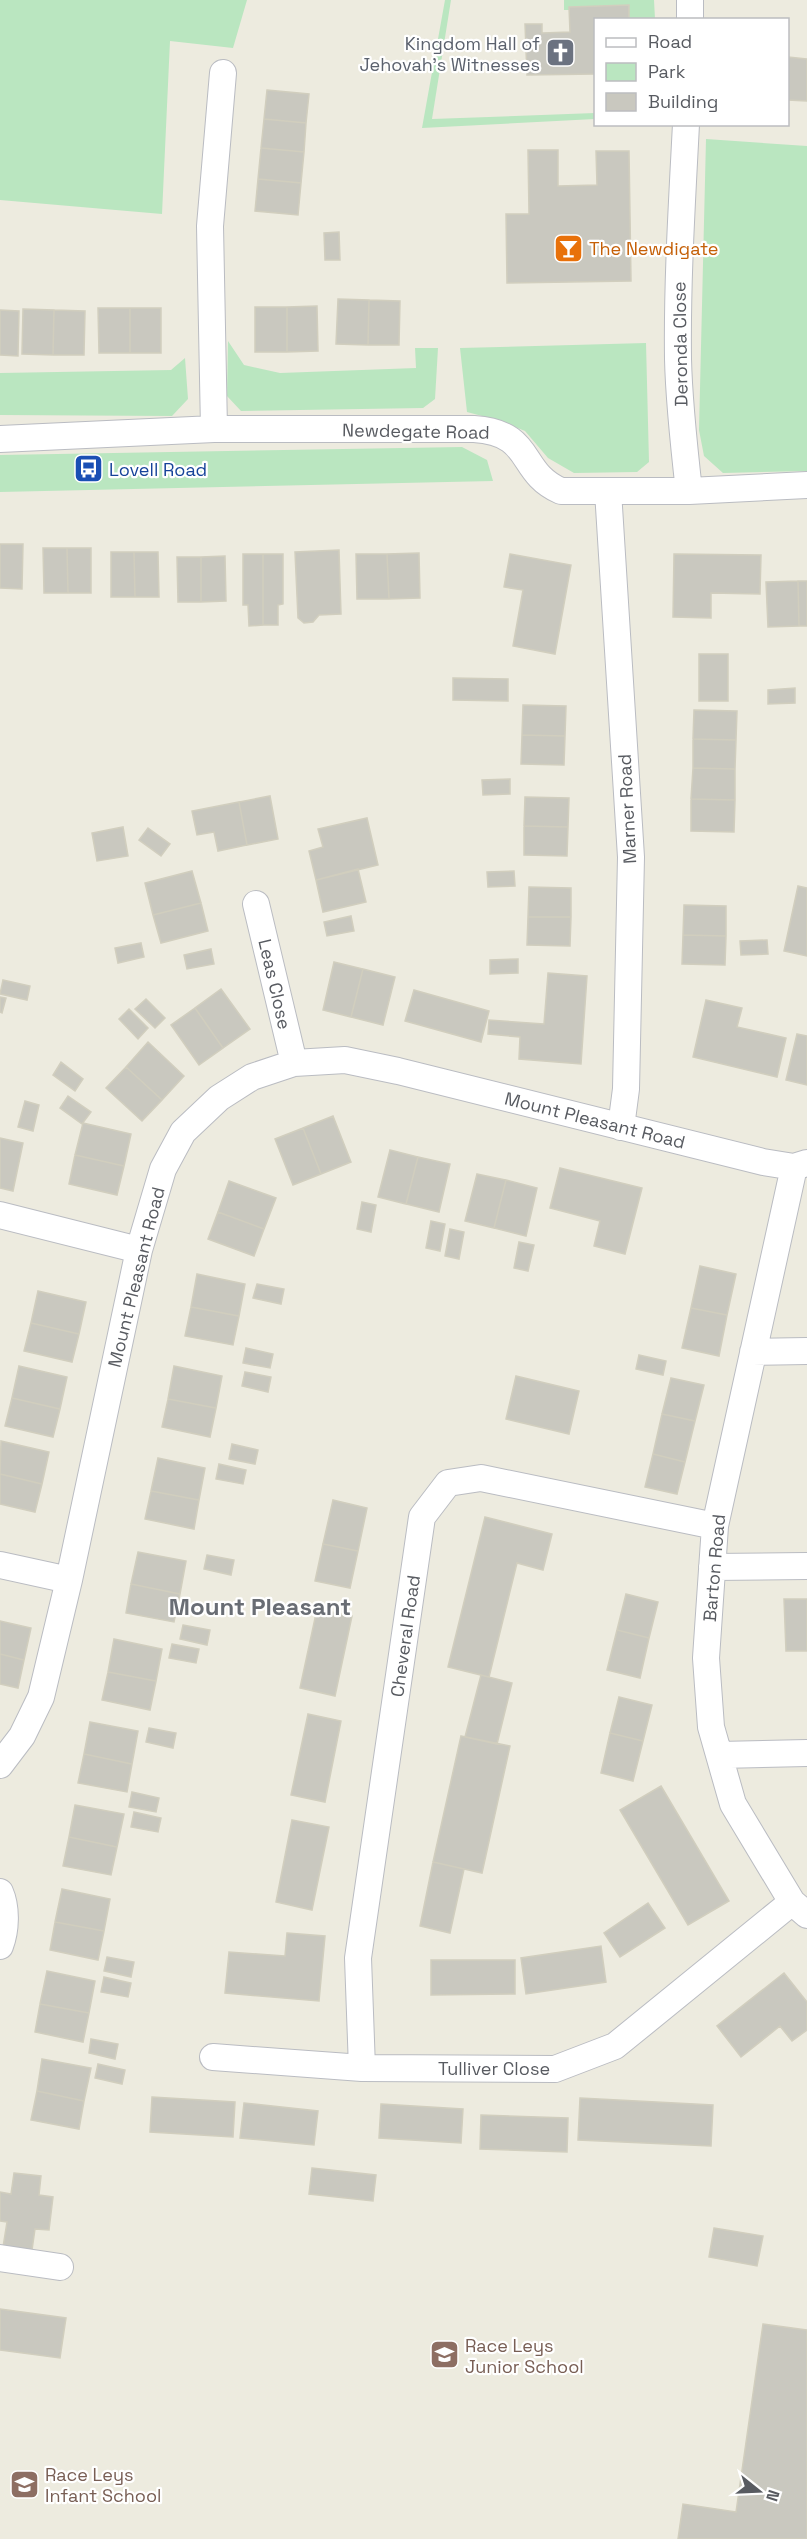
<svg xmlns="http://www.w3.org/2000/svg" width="807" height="2539" viewBox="0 0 807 2539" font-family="'Space Grotesk',sans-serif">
  <rect width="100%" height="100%" fill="#edebdf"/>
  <path fill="#bae6c0" d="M0,0H247L233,48L170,41L162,214L0,200Z
    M445,0H451L432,119L595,113V119L422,128Z
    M564,0H654L655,19H629L628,5L569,7V10H564Z
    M706,139L807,146V471L723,473L704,456L699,430Z
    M228,341L244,365L280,373L416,368L415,348H438L435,399L423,408L241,411L227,396Z
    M646,343L649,462L637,472L574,473L548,458L525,431L501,421L467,412L460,348Z
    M185,358L188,399L172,416L0,415V373L171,370Z
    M462,447L487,460L493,481L0,492V455Z"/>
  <path fill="#c9c8bf" stroke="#d1cebe" stroke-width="1.5" d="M629,5V20H596V74L527,75L525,24H542V33L570,32L569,7Z
    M788,57L807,59V101L788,100Z
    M267,90L309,94L306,123L264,119Z
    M264,119L306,123L304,152L261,148Z
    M261,148L304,152L301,183L258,179Z
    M528,150H558V186L597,185L596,151H629L631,281L507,283L506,214H529Z
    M258,179L301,183L298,215L255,211Z
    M339,232L340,260H325L324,233Z
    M338,299L369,300L368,345L336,344Z
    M369,300L400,301L399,345H368Z
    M317,306L318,351L287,352V307Z
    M255,307H287V352H255Z
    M98,308H130V353H99Z
    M130,308H161V353H130Z
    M23,309L54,310L53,355L22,354Z
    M0,310L19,311L18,356L0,355Z
    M54,310L85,311L84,355H53Z
    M0,544H23L22,589L0,588Z
    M43,548H67L68,593H44Z
    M67,548H91V593H68Z
    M339,550L341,614L319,615L313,622L304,623L298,618L295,552Z
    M111,552H134L135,597H111Z
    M134,552H158L159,597H135Z
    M419,553L420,598L389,599L387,554Z
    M243,554H263V625L249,626L248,605H243Z
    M263,554H283V604L278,605V625H263Z
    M356,554H387L389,599H357Z
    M510,554L571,565L555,654L513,646L523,590L504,587Z
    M674,554L761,555L760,594L711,593V618L673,617Z
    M225,556L226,601L201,602V557Z
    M177,557H201V602H178Z
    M798,581H807V626H799Z
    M798,581L799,626L768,627L766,582Z
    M699,654H728V701H699Z
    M453,678L508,679V701L453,700Z
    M795,688V703L768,704V690Z
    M523,705L566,706L565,736L522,735Z
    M694,710L737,711L736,740L693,739Z
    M522,735L565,736L564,765L521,764Z
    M693,739L736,740L735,769L693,768Z
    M693,768L735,769V800L691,799Z
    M510,779V794L483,795L482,780Z
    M270,796L278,839L247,845L239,802Z
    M525,797L569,798L568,827L524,826Z
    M691,799L735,800L734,832L691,831Z
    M239,802L247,845L218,851L214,832L197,835L192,811Z
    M367,818L378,865L316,880L309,851L323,847L318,829Z
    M524,826L568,827L567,856L524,855Z
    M123,827L128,856L97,861L92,833Z
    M148,828L170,844L161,856L139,840Z
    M358,869L366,902L323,912L316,880Z
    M192,871L201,903L153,915L145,883Z
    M514,871L515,886L488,887L487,872Z
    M798,886L807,888V956L784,951Z
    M529,887L571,888V917H528Z
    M201,903L208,931L161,943L153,915Z
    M684,905L726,906V936L683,935Z
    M351,916L354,931L327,936L324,922Z
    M528,917H571L570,946L527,945Z
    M683,935L726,936L725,965L682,964Z
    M767,940L768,954L741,955L740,941Z
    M141,943L144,957L118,963L115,948Z
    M211,949L214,964L187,969L184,955Z
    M518,959V973L490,974V960Z
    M334,962L363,969L351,1017L323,1010Z
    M363,969L395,977L383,1025L351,1017Z
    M548,973L587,976L581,1064L519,1059L520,1037L488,1034L489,1020L544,1024Z
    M3,980L30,986L27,1000L0,994Z
    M221,989L250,1029L223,1048L195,1008Z
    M414,990L489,1011L481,1042L405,1021Z
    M0,997L6,998L2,1013L0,1012Z
    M146,999L165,1018L155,1028L135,1009Z
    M706,1000L742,1008L737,1027L786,1038L777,1077L693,1057Z
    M195,1008L223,1048L199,1065L171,1025Z
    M129,1009L148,1028L138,1039L119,1019Z
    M797,1034L807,1036V1085L786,1080Z
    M148,1042L184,1076L162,1100L126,1067Z
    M61,1062L83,1079L75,1091L53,1075Z
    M126,1067L162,1100L142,1121L106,1088Z
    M68,1096L91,1112L82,1124L60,1108Z
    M25,1101L39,1105L33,1131L18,1127Z
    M333,1116L351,1162L321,1174L303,1128Z
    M83,1123L131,1134L124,1166L75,1155Z
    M303,1128L321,1174L293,1185L275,1139Z
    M0,1138L23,1143L13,1191L0,1188Z
    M390,1150L418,1157L406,1204L378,1197Z
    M75,1155L124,1166L117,1195L69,1184Z
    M418,1157L450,1164L439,1212L406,1204Z
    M560,1168L642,1188L625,1254L594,1246L600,1221L550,1208Z
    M477,1174L506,1180L494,1228L465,1221Z
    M506,1180L537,1188L526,1236L494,1228Z
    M229,1181L276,1198L264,1229L218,1212Z
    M362,1202L376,1205L371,1232L357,1229Z
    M218,1212L264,1229L254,1256L208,1239Z
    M431,1221L445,1224L440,1251L426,1248Z
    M450,1229L464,1232L459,1259L445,1256Z
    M519,1242L534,1245L528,1271L514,1268Z
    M700,1266L736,1274L727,1315L691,1308Z
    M197,1274L245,1284L239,1316L191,1307Z
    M257,1284L284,1289L281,1304L253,1298Z
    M38,1291L86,1302L79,1334L31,1323Z
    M191,1307L239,1316L233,1345L185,1336Z
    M691,1308L727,1315L719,1356L682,1348Z
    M31,1323L79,1334L72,1362L24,1351Z
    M246,1348L273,1354L270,1368L243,1363Z
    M639,1355L666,1361L663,1375L636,1369Z
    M19,1366L67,1377L60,1409L12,1398Z
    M174,1366L222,1376L216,1408L168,1399Z
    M245,1372L271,1377L268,1392L242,1386Z
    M516,1376L579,1391L569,1434L506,1419Z
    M671,1378L704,1385L695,1421L662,1414Z
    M12,1398L60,1409L53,1437L5,1426Z
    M168,1399L216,1408L210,1437L162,1427Z
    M662,1414L695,1421L685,1462L653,1454Z
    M1,1441L49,1452L42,1484L0,1474Z
    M232,1444L258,1450L255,1464L229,1459Z
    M653,1454L685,1462L677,1494L645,1487Z
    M158,1458L205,1468L199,1500L151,1491Z
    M219,1464L246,1470L243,1484L216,1479Z
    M0,1474L42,1484L35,1512L0,1504Z
    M151,1491L199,1500L194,1529L145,1519Z
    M333,1500L367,1508L358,1551L323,1544Z
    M485,1517L552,1534L543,1570L517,1563L489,1677L448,1667Z
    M323,1544L358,1551L350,1588L315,1581Z
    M138,1552L186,1561L180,1594L131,1584Z
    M207,1555L234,1560L231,1575L204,1569Z
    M131,1584L180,1594L174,1622L126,1613Z
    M626,1594L658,1602L649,1638L617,1630Z
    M784,1599H807V1651H786Z
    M317,1609L352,1616L335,1696L300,1688Z
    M0,1621L31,1628L24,1660L0,1654Z
    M183,1625L210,1630L207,1645L180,1639Z
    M617,1630L649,1638L640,1678L607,1670Z
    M114,1639L162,1649L156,1681L108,1672Z
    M172,1644L199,1649L196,1663L169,1658Z
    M0,1654L24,1660L18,1688L0,1684Z
    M108,1672L156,1681L150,1710L102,1700Z
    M481,1675L512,1683L497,1744L465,1737Z
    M619,1697L652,1705L643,1741L610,1733Z
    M308,1714L341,1721L325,1802L291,1795Z
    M90,1722L138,1731L132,1764L84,1754Z
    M149,1728L176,1733L173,1748L146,1742Z
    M610,1733L643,1741L633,1781L601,1773Z
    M461,1736L510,1746L482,1873L433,1862Z
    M84,1754L132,1764L127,1792L78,1783Z
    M661,1786L729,1901L688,1925L620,1810Z
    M132,1792L159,1798L156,1812L129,1807Z
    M75,1805L124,1814L117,1847L69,1837Z
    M134,1812L161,1818L158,1832L131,1827Z
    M292,1820L329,1827L312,1910L276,1902Z
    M69,1837L117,1847L111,1875L63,1866Z
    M433,1862L464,1869L450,1933L420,1926Z
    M62,1889L110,1899L104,1931L55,1922Z
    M648,1903L665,1928L620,1957L604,1933Z
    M55,1922L104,1931L98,1960L50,1950Z
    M287,1933L325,1936L319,2001L225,1993L229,1952L285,1956Z
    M601,1946L606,1982L526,1994L521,1958Z
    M107,1957L134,1962L131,1977L104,1971Z
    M431,1960H515V1994L431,1995Z
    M47,1971L95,1981L89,2013L40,2004Z
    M784,1973L807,2002V2030L792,2041L780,2026L741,2057L717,2026Z
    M104,1977L131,1983L128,1997L101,1992Z
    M40,2004L89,2013L83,2042L35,2032Z
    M91,2039L118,2044L115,2059L89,2053Z
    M42,2059L91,2068L84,2101L37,2091Z
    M98,2064L125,2070L122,2084L95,2078Z
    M37,2091L84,2101L79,2129L31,2120Z
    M152,2097L235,2102L233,2137L150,2132Z
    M580,2098L713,2105L711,2146L578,2140Z
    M244,2103L318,2111L314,2145L240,2138Z
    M381,2104L463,2109L461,2143L379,2138Z
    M481,2115L568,2118L567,2152L480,2149Z
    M312,2168L376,2175L373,2201L309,2194Z
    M14,2173L41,2176L39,2195L53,2197L49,2230L35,2229L32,2250L3,2247L7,2222L0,2221V2192L11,2194Z
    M714,2228L763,2236L757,2266L709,2257Z
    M0,2309L66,2318L60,2358L0,2350Z
    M763,2324L807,2330V2539H678L683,2504L736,2512Z"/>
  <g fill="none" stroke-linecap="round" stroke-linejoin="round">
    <defs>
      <path id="minor" d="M690,20V0
        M686,124C682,202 677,281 678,359C679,403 684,447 689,491
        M214,429L210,226L223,73
        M0,439L214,429H474C535,433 517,472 561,491H689L807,485
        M608,491L631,857L626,1089L621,1127
        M256,904L294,1063
        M794,1167L715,1526L706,1658L711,1727L733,1804L792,1902L807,1915
        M0,1215L139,1250
        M753,1352L807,1351
        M0,1565L69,1580
        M712,1567L807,1566
        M719,1755L807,1753
        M0,1765L22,1736L41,1697L69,1580L139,1250L163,1169L183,1132L219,1098L252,1077L294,1063L345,1060L398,1071L763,1162L794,1167L807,1163
        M0,1892C7,1908 6,1930 0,1946
        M213,2057L362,2068L555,2069L615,2046L792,1902
        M362,2068L358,1958L422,1517L448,1483L481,1478L715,1526
        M0,2258L60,2267"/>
    </defs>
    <use href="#minor" stroke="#babcc2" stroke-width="28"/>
    <use href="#minor" stroke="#fff" stroke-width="26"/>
  </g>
  <defs>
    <symbol id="church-square" viewBox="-11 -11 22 22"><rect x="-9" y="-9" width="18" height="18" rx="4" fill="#6b7280" stroke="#fff"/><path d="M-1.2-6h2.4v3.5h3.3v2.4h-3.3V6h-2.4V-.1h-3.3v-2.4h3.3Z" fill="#fff"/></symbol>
    <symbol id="bar-square" viewBox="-11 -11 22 22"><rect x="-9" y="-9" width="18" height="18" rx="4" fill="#e8710a" stroke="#fff"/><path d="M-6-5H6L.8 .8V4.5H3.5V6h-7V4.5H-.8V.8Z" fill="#fff"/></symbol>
    <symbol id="bus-square" viewBox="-11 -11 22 22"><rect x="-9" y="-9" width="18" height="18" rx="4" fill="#1a4fb4" stroke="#fff"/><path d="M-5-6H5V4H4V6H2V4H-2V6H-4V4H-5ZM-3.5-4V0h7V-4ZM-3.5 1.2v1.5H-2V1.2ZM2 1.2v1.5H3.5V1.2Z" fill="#fff"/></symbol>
    <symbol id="school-square" viewBox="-11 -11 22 22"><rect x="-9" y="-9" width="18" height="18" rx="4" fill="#8d6e63" stroke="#fff"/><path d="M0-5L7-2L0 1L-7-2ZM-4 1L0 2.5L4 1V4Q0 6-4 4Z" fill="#fff"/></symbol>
  </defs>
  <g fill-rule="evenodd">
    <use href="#church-square" x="544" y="36" width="33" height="33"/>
    <use href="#bar-square" x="552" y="232" width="33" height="33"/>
    <use href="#bus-square" x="72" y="452" width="33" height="33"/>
    <use href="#school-square" x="428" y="2338" width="33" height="33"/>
    <use href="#school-square" x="8" y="2468" width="33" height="33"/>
  </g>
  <g text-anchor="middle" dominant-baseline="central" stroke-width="4.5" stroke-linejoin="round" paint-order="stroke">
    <g font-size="18" fill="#5b616d" stroke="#fff" text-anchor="end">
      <text x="540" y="43">Kingdom Hall of<tspan x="540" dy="21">Jehovah's Witnesses</tspan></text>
    </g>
    <g font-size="18" fill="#c56008" stroke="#fff" text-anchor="start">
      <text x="589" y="248">The Newdigate</text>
    </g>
    <g font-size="18" fill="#585b61" stroke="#fff">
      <text transform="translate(680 344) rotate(-91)">Deronda Close</text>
      <text transform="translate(416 431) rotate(1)">Newdegate Road</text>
      <text transform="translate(627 809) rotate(-93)">Marner Road</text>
      <text transform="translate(275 984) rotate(77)">Leas Close</text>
      <text transform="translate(595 1120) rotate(14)">Mount Pleasant Road</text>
      <text transform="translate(136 1277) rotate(-76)">Mount Pleasant Road</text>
      <text transform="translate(714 1568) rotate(-85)">Barton Road</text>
      <text transform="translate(405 1636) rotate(-82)">Cheveral Road</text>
      <text x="494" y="2068">Tulliver Close</text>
    </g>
    <g font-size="18" fill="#164399" stroke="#fff" text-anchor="start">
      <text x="109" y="469">Lovell Road</text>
    </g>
    <g font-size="18" fill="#785e54" stroke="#fff" text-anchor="start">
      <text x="465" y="2345">Race Leys<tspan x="465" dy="21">Junior School</tspan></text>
      <text x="45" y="2474">Race Leys<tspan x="45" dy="21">Infant School</tspan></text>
    </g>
    <g font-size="24" font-weight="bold" fill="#696d74" stroke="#fff">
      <text x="260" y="1606">Mount Pleasant</text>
    </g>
  </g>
  <rect x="594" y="18" width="195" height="108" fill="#ffffff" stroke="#bcbdc0" stroke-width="1.5"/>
  <rect x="606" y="38" width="30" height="9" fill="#ffffff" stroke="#bcbdc0" stroke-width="1.5"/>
  <text x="648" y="48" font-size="18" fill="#585b61">Road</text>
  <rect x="606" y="63" width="30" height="18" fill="#bae6c0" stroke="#bcbdc0" stroke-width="1.5"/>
  <text x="648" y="78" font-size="18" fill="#585b61">Park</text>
  <rect x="606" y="93" width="30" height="18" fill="#c9c8bf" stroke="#bcbdc0" stroke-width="1.5"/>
  <text x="648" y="108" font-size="18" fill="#585b61">Building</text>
  <g transform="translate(759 2491) rotate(108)" stroke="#ffffff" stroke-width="4.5" paint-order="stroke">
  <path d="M0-4.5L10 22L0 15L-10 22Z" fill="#585b61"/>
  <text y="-9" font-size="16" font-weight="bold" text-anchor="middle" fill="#585b61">N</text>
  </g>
</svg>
